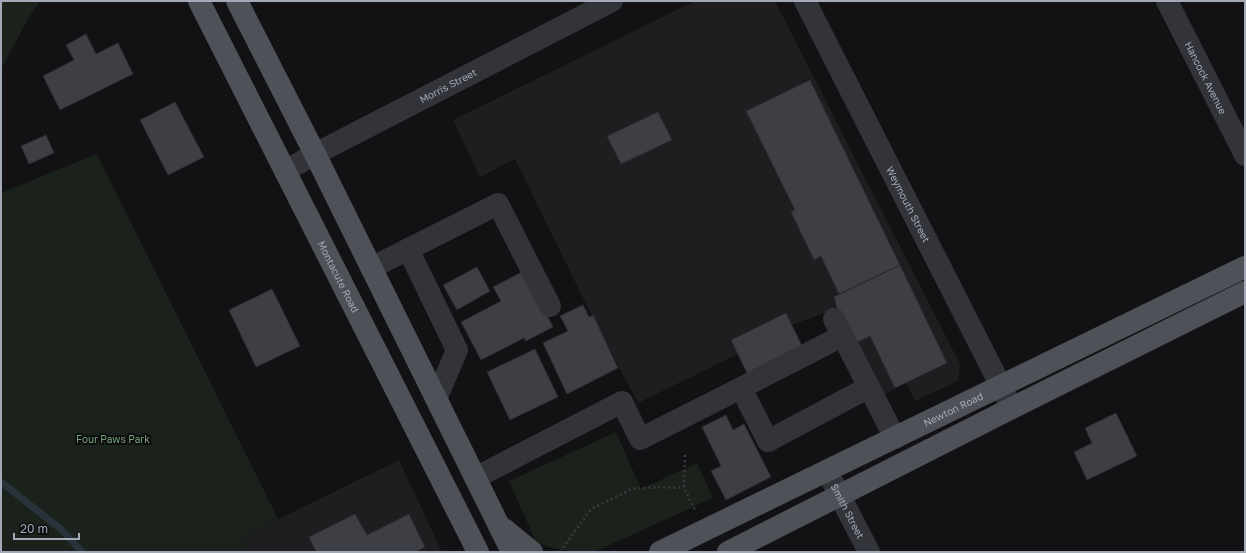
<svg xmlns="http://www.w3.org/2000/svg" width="1246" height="553" viewBox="0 0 1246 553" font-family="'Golos Text',sans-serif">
  <rect width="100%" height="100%" fill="#121214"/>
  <path fill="#1e1e21" d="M695,1H775L960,364L958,381L915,401L906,382L884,395L837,308L792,325L738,354L638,403L584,300L515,159L480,177L453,120Z
    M399,460L442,552H249L242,537Z"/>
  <path fill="#1a221b" d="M1,1H40L28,19L1,69Z
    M97,154L278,519L242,537L249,552H1V193Z
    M616,432L641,489L697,463L713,498L594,552C574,552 554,550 536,542L509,481Z"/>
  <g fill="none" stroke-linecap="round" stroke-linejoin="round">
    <path stroke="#283239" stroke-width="7" d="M1,482L62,530L82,552"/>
  </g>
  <path fill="#3e3f44" stroke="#2c2c30" d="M86,34L96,54L118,43L133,74L60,110L43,76L74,60L66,45Z
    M810,80L900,265L839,294L821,256L814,260L791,212L795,210L746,111Z
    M175,102L204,157L168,175L140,120Z
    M658,112L672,140L621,164L607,136Z
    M46,135L54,153L29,164L21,146Z
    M900,265L947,363L895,388L870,336L854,344L837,308L834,297Z
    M477,267L490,291L457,310L443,285Z
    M524,271L553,327L526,341L524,338L481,360L461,322L501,301L493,287Z
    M272,289L300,346L256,367L229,310Z
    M583,305L589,317L593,315L618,368L567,394L543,343L568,331L560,316Z
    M786,313L804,350L749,377L731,340Z
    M535,349L558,397L510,420L487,372Z
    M1116,413L1137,456L1087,480L1074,452L1092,443L1085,428Z
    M726,415L733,430L744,424L771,477L726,500L711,471L721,466L702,427Z
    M355,514L367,535L409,514L425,547L416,552H316L309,537Z"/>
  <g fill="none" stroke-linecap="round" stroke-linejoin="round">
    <path stroke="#393b41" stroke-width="2.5" stroke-dasharray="2 3" stroke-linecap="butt" d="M685,455L684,488L695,510
      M560,552L591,509L632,489L659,487L684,488"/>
    <g stroke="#33343a" stroke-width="22">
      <path id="s1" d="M805,1L1012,408"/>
      <path id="s2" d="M1167,1L1245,155"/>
      <path id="s3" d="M285,171L315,154L612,1"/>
      <path d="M408,249L457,350L436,399"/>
      <path d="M371,268L498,204L550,306"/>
      <path d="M834,319L895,438"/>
      <path d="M842,336L741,388L768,441L869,387"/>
      <path id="s4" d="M827,471L869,552"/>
      <path d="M475,478L622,402L640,439L741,388"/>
    </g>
    <g stroke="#4f5159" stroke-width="22">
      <path id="s5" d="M199,1L478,552"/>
      <path d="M237,1L315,154L512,552"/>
      <path d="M504,529L532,552"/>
      <path id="s6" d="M660,552L1245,267"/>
      <path d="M728,552L1012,408L1245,292"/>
    </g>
  </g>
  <g text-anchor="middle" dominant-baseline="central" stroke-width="4" stroke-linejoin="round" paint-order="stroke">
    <g font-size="10" fill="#a3a9b6" stroke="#0d0d0f">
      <text stroke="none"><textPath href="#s2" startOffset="86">Hancock Avenue</textPath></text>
      <text stroke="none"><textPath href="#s3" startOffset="184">Morris Street</textPath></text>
      <text stroke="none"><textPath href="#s1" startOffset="228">Weymouth Street</textPath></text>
      <text stroke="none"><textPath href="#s5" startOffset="309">Montacute Road</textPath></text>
      <text stroke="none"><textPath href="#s6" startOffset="326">Newton Road</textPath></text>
      <text stroke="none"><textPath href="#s4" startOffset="45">Smith Street</textPath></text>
    </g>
    <g font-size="10" fill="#78a379" stroke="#0d0d0f">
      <text x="113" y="439">Four Paws Park</text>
    </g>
  </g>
  <rect width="1246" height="553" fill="none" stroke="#a3a9b6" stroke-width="4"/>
  <path d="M14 533v6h65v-6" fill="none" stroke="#a3a9b6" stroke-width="2"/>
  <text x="20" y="533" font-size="12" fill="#a3a9b6" stroke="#0d0d0f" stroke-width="3" paint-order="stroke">20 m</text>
</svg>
